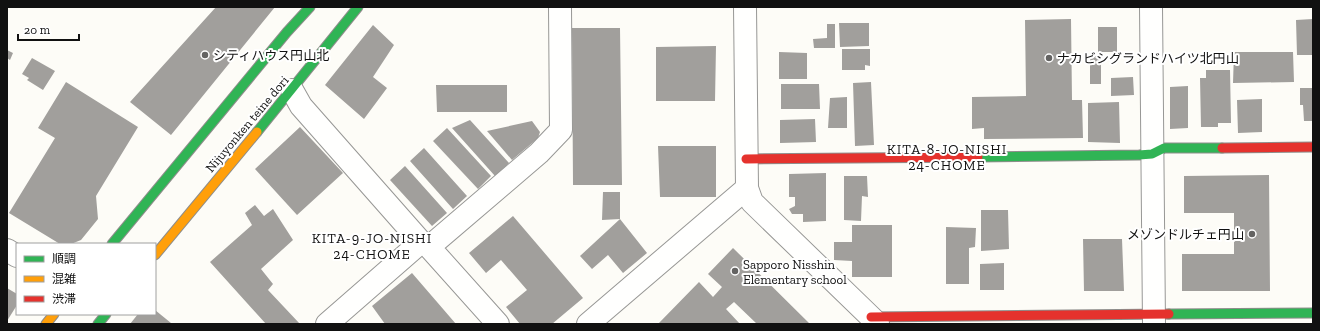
<svg xmlns="http://www.w3.org/2000/svg" width="1320" height="331" viewBox="0 0 1320 331" font-family="'Zilla Slab','Noto Sans JP',serif">
  <rect width="100%" height="100%" fill="#fdfcf7"/>
  <path fill="#a19f9c" d="M216,7H275L171,135L130,102Z
    M1071,19L1072,100H1082L1083,138L984,139V128L972,129V97L1026,96L1025,20Z
    M1313,19V55H1297L1296,20Z
    M839,23H869V46L840,47Z
    M827,24H835V48H814L813,39L827,38Z
    M373,25L394,45L373,77L387,88L364,119L325,85Z
    M1098,27H1117V52H1098Z
    M572,28H620L622,185H573Z
    M716,46L715,101H656V47Z
    M842,49H870V66L865,65V70H842Z
    M7,50L13,53L10,60L7,58Z
    M779,52L807,53V79H779Z
    M1234,52H1293L1294,82L1233,83Z
    M1090,56H1101V84H1090Z
    M32,58L55,71L43,90L27,80L29,78L22,74Z
    M1206,70H1230L1231,123H1218V127H1201L1200,78H1206Z
    M1133,77L1134,95L1111,96V78Z
    M66,82L138,127L96,196L98,219L81,240L71,244H60L9,213L55,138L38,128Z
    M871,82L874,145L855,146L853,83Z
    M781,84H819L820,109H781Z
    M436,85H507V112H437Z
    M1188,86V128L1170,129V87Z
    M1300,88H1313V121H1304L1303,105H1300Z
    M847,97V128H828L830,98Z
    M1262,99V132L1238,133L1237,100Z
    M1119,102L1120,143L1088,142V103Z
    M815,119L816,142L780,143V120Z
    M470,120L509,163L495,176L452,128Z
    M532,121L540,132L538,138L512,160L487,131Z
    M300,127L343,173L297,215L255,169Z
    M447,128L491,176L478,189L433,141Z
    M658,146H716V197H660Z
    M424,148L467,196L453,209L410,161Z
    M405,166L447,213L432,226L390,180Z
    M826,173V221L803,222V214H792L789,209L795,206V197H789V174Z
    M1269,175L1270,291H1182V254H1234V213H1184V176Z
    M844,176H867L868,197L862,196L861,221L844,220Z
    M603,192H620V219L602,220Z
    M255,205L264,216L273,209L293,240L261,269L273,284L268,290L300,324H266L210,262L252,225L245,213Z
    M981,210H1008L1009,249L981,251Z
    M513,216L583,298L552,324H520L506,307L527,290L501,260L486,273L469,253Z
    M620,219L647,253L623,273L608,255L592,269L580,256Z
    M852,225H892V277H852V261L834,260V242H852Z
    M946,227L976,228L975,247L969,248V284H946Z
    M1083,239H1122L1124,291H1084Z
    M733,248L810,324H757L734,302L726,309L740,324H658L699,282L713,297L722,287L708,274Z
    M1004,263V290H980V264Z
    M412,273L456,324H385L372,306Z
    M7,288L17,294V305L7,321Z
    M155,310L171,323L170,324H130L138,314H155Z"/>
  <g fill="none" stroke-linecap="round" stroke-linejoin="round">
    <defs>
      <path id="street" d="M745,7L747,188L752,202L878,324
        M1151,7L1154,324
        M292,90L301,106L421,242L429,247L498,324
        M429,247L539,153L561,130L560,7
        M7,250L17,256
        M327,324L421,242
        M588,324L747,188"/>
      <path id="fast" d="M257,132L358,7
        M978,157L1139,155L1152,154L1164,148H1222
        M112,244L287,32L310,7
        M1169,314L1313,313
        M98,324L106,314"/>
      <path id="slow" d="M155,255L257,132
        M46,324L54,314"/>
      <path id="jam" d="M1222,148L1313,147
        M746,159L978,157
        M871,317L1169,314"/>
    </defs>
    <use href="#street" stroke="#979795" stroke-width="24"/>
    <use href="#fast" stroke="#8e8d8b" stroke-width="11"/>
    <use href="#slow" stroke="#8e8d8b" stroke-width="11"/>
    <use href="#jam" stroke="#8e8d8b" stroke-width="11"/>
    <use href="#street" stroke="#fffffe" stroke-width="22"/>
    <use href="#fast" stroke="#30b455" stroke-width="9"/>
    <use href="#slow" stroke="#ff9f0a" stroke-width="9"/>
    <use href="#jam" stroke="#e5322d" stroke-width="9"/>
  </g>
  <g fill="#646362" stroke="#fff" stroke-width="1.5">
    <circle cx="205" cy="55" r="4"/>
    <circle cx="1049" cy="58" r="4"/>
    <circle cx="1252" cy="234" r="4"/>
    <circle cx="735" cy="271" r="4"/>
  </g>
  <g text-anchor="middle" dominant-baseline="central" stroke-width="4" stroke-linejoin="round" paint-order="stroke">
    <g font-size="13" fill="#111" stroke="#fff" text-anchor="start">
      <text x="213" y="55">シティハウス円山北</text>
      <text x="1057" y="58">ナカビシグランドハイツ北円山</text>
      <text x="1244" y="234" text-anchor="end">メゾンドルチェ円山</text>
      <text x="743" y="264">Sapporo Nisshin<tspan x="743" dy="15">Elementary school</tspan></text>
    </g>
    <g font-size="13" fill="#111" stroke="#fff">
      <text transform="translate(247 124) rotate(-50)">Nijuyonken teine dori</text>
    </g>
    <g font-size="14" letter-spacing="1" fill="#111" stroke="#fff">
      <text x="947" y="149">KITA-8-JO-NISHI<tspan x="947" dy="16">24-CHOME</tspan></text>
      <text x="372" y="238">KITA-9-JO-NISHI<tspan x="372" dy="16">24-CHOME</tspan></text>
    </g>
  </g>
  <rect width="1320" height="331" fill="none" stroke="#111111" stroke-width="16"/>
  <rect x="16" y="243" width="140" height="72" fill="#ffffff" stroke="#a0a0a0"/>
  <rect x="24" y="256" width="20" height="6" fill="#30b455" stroke="#a0a0a0"/>
  <text x="52" y="263" font-size="12" fill="#111111">順調</text>
  <rect x="24" y="276" width="20" height="6" fill="#ff9f0a" stroke="#a0a0a0"/>
  <text x="52" y="283" font-size="12" fill="#111111">混雑</text>
  <rect x="24" y="296" width="20" height="6" fill="#e5322d" stroke="#a0a0a0"/>
  <text x="52" y="303" font-size="12" fill="#111111">渋滞</text>
  <path d="M18 34v6h61v-6" fill="none" stroke="#111111" stroke-width="2"/>
  <text x="24" y="34" font-size="12" fill="#111111" stroke="#ffffff" stroke-width="3" paint-order="stroke">20 m</text>
</svg>
